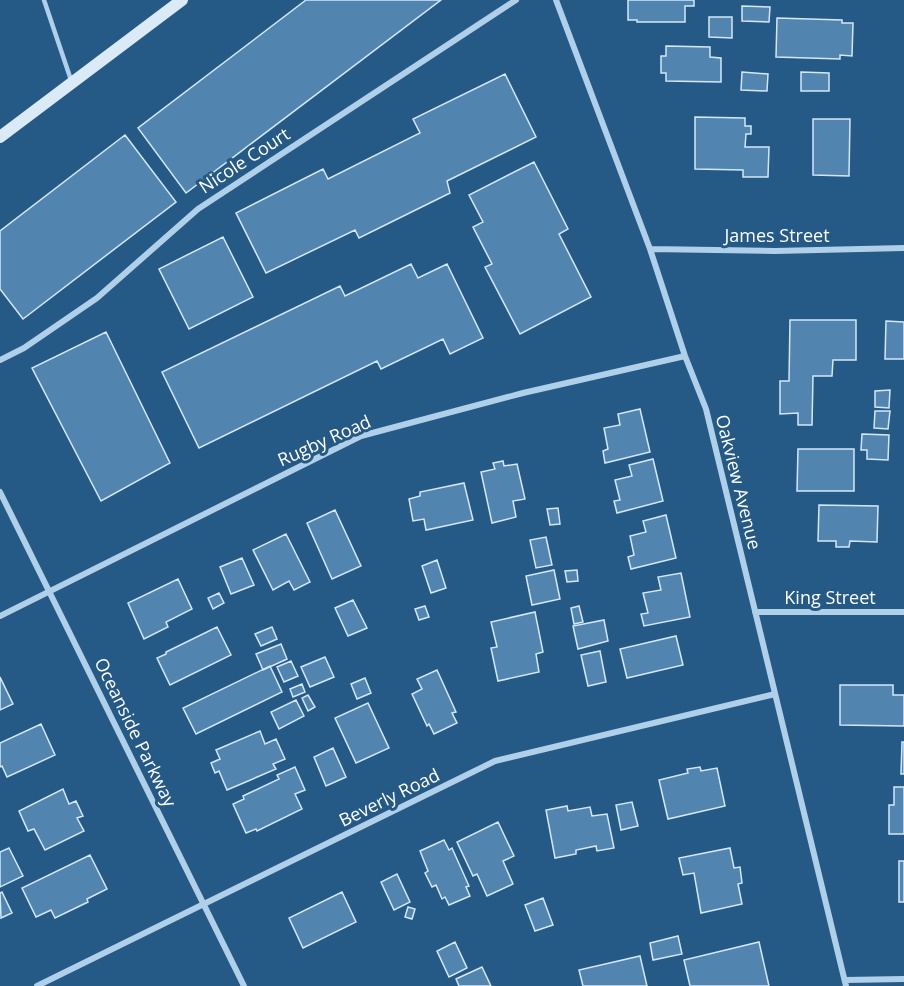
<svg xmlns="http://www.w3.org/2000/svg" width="904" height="986" viewBox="0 0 904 986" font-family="'Open Sans',sans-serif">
  <rect width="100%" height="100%" fill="#255986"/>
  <path fill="#5185b0" stroke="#d4e7f7" stroke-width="1.5" d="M306,0H441L186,193L138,128Z
    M628,0H694V6H685V22H637V20H628Z
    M742,6L770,7L769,22L742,21Z
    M709,17H732V38L709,37Z
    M777,18L842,20V23H853L852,56L840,55V59L776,57Z
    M666,46L710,47V57L721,58V82L666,81V73H661V56H666Z
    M742,72L768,74L767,91L741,90Z
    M801,72L829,73V91H801Z
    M505,74L536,137L447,181L450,193L359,238L355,230L266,273L236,213L323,169L328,179L420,133L413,119Z
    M695,117L745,118V126H751V134H746L745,147H769L768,177H743V170L695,169Z
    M813,119H850L849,176L813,175Z
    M125,135L176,202L23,319L0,289V231Z
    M534,162L568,229L559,234L591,297L520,334L485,267L492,264L473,227L483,222L469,195Z
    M223,237L253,297L189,329L159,269Z
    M411,264L418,278L447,264L483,338L450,354L443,339L381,369L377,361L199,448L162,372L340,286L345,296Z
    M790,320H856V360H833L832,376H813L812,425H798V413L780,414V381H789Z
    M886,321L904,322V359H885Z
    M106,332L170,463L101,501L32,368Z
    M890,390L889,408L875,407V391Z
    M640,409L650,452L605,463L603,451L608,449L604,428L620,425L618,414Z
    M875,411H890L888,429L874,428Z
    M862,434L889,435L888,460L867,459V450H861Z
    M798,449H854V491H797Z
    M653,459L663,501L617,513L614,501L620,500L615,480L632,476L629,465Z
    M503,461L504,466L517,464L525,499L513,501L516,517L492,523L481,472L495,469L493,463Z
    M464,483L473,520L426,530L424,519L413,521L409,499L420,496V492Z
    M819,505L878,506L877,542L850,541L849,547H836V541H818Z
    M558,508L560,524L550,525L547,509Z
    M335,510L361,566L332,579L307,523Z
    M666,515L676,558L631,569L628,557L634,555L630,536L646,532L643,521Z
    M286,534L310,582L294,590L289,581L273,590L253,550Z
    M546,537L552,565L536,568L530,540Z
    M242,558L254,585L231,594L220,567Z
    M437,560L446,588L431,593L422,566Z
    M554,570L560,599L532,605L526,576Z
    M577,570L578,581L567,582L565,571Z
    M681,573L690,617L644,626L641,614L648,613L643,593L661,590L658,577Z
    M178,579L192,609L166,622L168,627L144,639L128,603Z
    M219,593L224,603L213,609L208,598Z
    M353,600L367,628L348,636L335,608Z
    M425,606L429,617L419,620L415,609Z
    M579,606L583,622L574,624L571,608Z
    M535,612L543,652L536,654L539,672L498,681L491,648L497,647L491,622Z
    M604,620L608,641L578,649L573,626Z
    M217,627L231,655L170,685L157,658L166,654V652Z
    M272,627L277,639L261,646L255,634Z
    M676,636L683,665L627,678L620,649Z
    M281,644L287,659L263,670L256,654Z
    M600,651L606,682L588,686L581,655Z
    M325,657L334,677L310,687L301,667Z
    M291,661L298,676L284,682L277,667Z
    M270,666L282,692L196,734L183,708Z
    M437,670L456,712L452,713L457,723L434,734L429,724L427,726L412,694L422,689L417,679Z
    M0,677L13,704L0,710Z
    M365,678L371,693L357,699L351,684Z
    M302,684L305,692L293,697L290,689Z
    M840,685H893V695H904V726L840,725Z
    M308,695L315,707L308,711L302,698Z
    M296,700L304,716L279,729L271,712Z
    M368,703L389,748L356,763L335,718Z
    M41,724L55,755L7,777L2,766L0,767V743Z
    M260,731L265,744L276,739L285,759L273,764L276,769L227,790L219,771L215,773L211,763L220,759L216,750Z
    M902,742H904V774H901Z
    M333,748L346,777L326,786L314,757Z
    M295,767L305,790L295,794L302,809L257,831L256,829L246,833L233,804L244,799L243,796L279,779L277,775Z
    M700,767L701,771L717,768L725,806L668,819L659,780L688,773L687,769Z
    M894,787H904V834H889V805H894Z
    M63,789L69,804L76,801L83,816L77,818L84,831L45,850L34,829L28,831L19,811Z
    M632,802L638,826L621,830L616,805Z
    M567,806L568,811L590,807L592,816L607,814L614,848L597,851L596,846L576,850V854L555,858L546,810Z
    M498,822L514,856L503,861L513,884L487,896L477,874L473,876L457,842Z
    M444,840L449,850L452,848L469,886L466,887L470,896L449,905L445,897L442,899L436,885L432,887L425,873L428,871L420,851Z
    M9,848L23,876L0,887V852Z
    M730,848L734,868L740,867L742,883L738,884L742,904L701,913L694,873L683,875L679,858Z
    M90,855L107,889L87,899L88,902L55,918L51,910L36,917L22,888Z
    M899,861H904V902H899Z
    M397,874L410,902L394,910L381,882Z
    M2,892L12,913L1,918L0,893Z
    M342,892L356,922L303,948L289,918Z
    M543,898L553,925L535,931L525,905Z
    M408,907L415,909L412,919L405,917Z
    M678,936L682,954L653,960L650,943Z
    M455,942L467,968L449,977L437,951Z
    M759,942L769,986H690L684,960Z
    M640,956L647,986H583L579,970Z
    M482,967L491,986H459L456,979Z"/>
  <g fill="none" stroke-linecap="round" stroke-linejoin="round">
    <path stroke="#b0cfe8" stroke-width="4.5" d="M44,0L71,80"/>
    <path stroke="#b0cfe8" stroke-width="6" d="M556,0L650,249L685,356L706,409L846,986
      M650,249L775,251L904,248
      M0,360L24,348L97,298L198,209L516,0
      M0,492L244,986
      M755,612H904
      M0,616L361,436L523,393L685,356
      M845,980L904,979
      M37,986L495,761L775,694"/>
    <path stroke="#daeaf7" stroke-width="12" d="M0,137L182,0"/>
  </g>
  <g text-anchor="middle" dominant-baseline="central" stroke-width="6" stroke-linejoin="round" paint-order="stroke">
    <g font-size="18" fill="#fff" stroke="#255986">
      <text transform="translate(244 160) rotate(-33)">Nicole Court</text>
      <text x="777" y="235">James Street</text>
      <text transform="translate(324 440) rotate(-24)">Rugby Road</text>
      <text transform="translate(739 482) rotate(76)">Oakview Avenue</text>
      <text x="830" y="597">King Street</text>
      <text transform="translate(136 732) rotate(64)">Oceanside Parkway</text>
      <text transform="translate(389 797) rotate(-26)">Beverly Road</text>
    </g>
  </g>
</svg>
